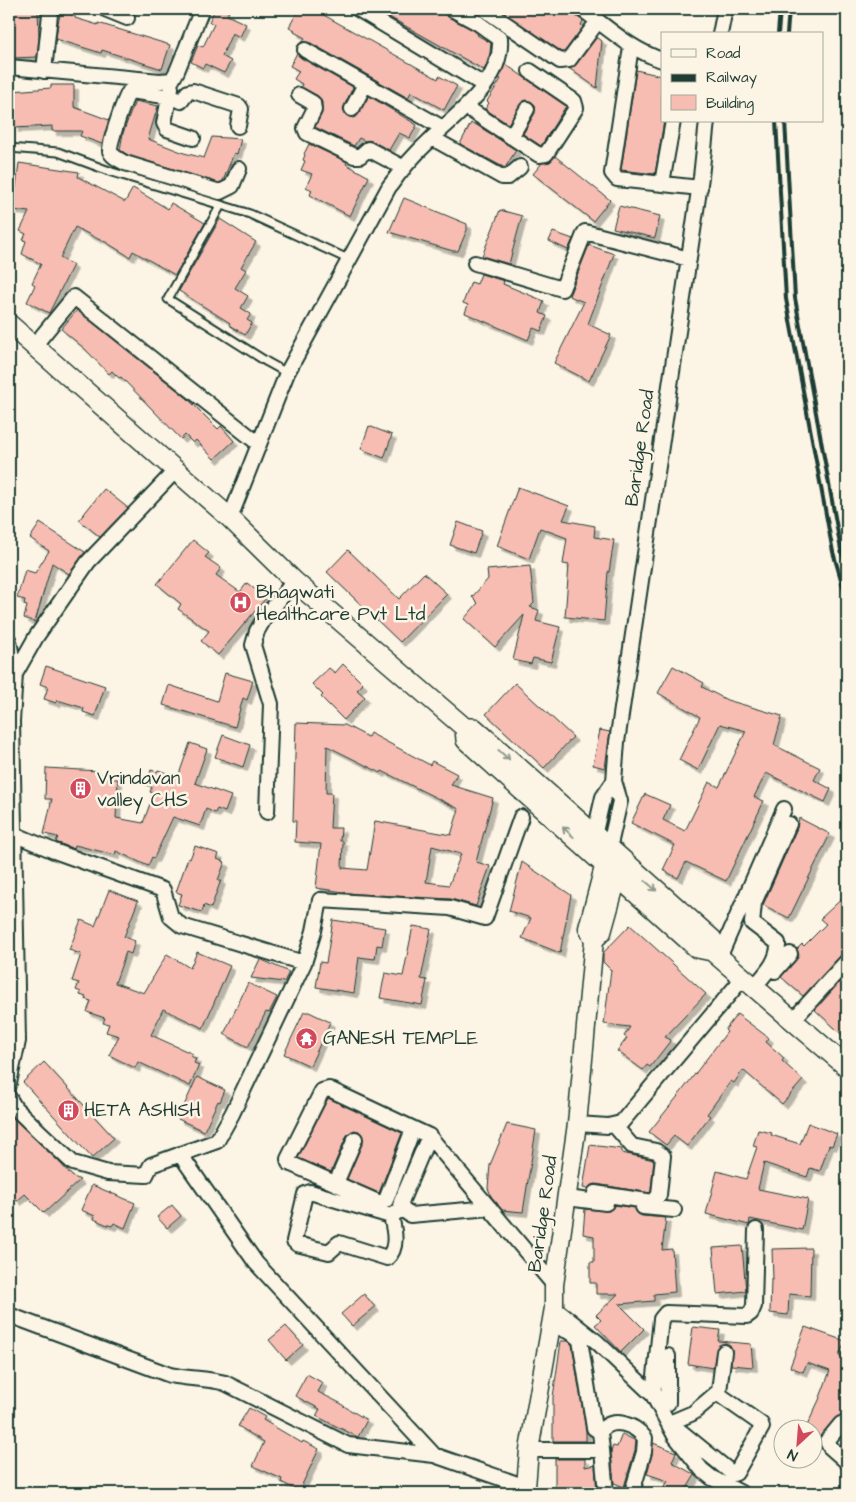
<svg xmlns="http://www.w3.org/2000/svg" width="856" height="1502" viewBox="0 0 856 1502" font-family="'Architects Daughter',sans-serif">
  <defs>
    <filter id="shadow"><feDropShadow dx="4.5" dy="4.5" stdDeviation="0" flood-color="#0004"/></filter>
  </defs>
  <rect width="100%" height="100%" fill="#fcf5e5"/>
  <filter id="ink" filterUnits="userSpaceOnUse"><feTurbulence type="fractalNoise" baseFrequency=".02" numOctaves="2"/><feDisplacementMap in="SourceGraphic" scale="10" xChannelSelector="R" yChannelSelector="G"/><feConvolveMatrix kernelMatrix="1 2 1 2 8 2 1 2 1" color-interpolation-filters="sRGB"/></filter>
  <g filter="url(#ink)">
    <path fill="#f8bdb2" stroke="#1f3d34" fill-rule="evenodd" filter="url(#shadow)" d="M9,9H38L39,37L37,57L12,58Z
      M215,9H222L229,12L227,15L246,24L240,37L232,33L222,56L231,61L224,73L205,64L203,68L191,62L198,45L203,47L214,24L209,22Z
      M299,9H313L438,79L439,76L457,86L444,110L411,92L408,98L309,42H303L305,38L294,32L295,30L289,27Z
      M375,9H438L448,17L473,30L478,34L477,35L491,43L490,53L486,66L484,70Z
      M499,9H572L576,16L583,21L581,25L583,27L564,52H562Z
      M61,11L75,16V18L98,25V23L170,45L162,69L102,50L101,53L56,39L58,23Z
      M597,37L602,41L597,88L570,69L576,65Z
      M297,53L301,58L353,87L343,109L348,116L353,118L357,116L369,96L417,125L410,138L399,133L389,150L372,141H365L359,138L354,146L315,127L322,113V102L318,96L301,87L302,84L294,79L299,71L290,66Z
      M505,64L566,106L541,146L523,134L535,113V105L532,102L526,100L522,102L508,124L485,109L489,103L487,101L501,79L499,78Z
      M636,70L662,76V121H664L655,174L621,170Z
      M51,85H74V107L109,120L102,144L80,136L82,131H52V126L14,128L12,91L51,88Z
      M135,101L158,106L148,139L184,153L204,158L212,137L241,139L237,154L234,153L223,181L219,183L128,155L120,150L123,133Z
      M471,123L474,125L475,124L516,150L505,168L460,144Z
      M309,144L347,162L346,164L369,177L350,216L310,195L312,190L306,187L312,174L301,170L305,161L303,160L305,155L304,154Z
      M555,156L610,200L593,221L533,174L542,163L550,162Z
      M19,163L79,172L78,177L125,202L133,188L168,209L171,203L205,223L175,275L133,251L130,257L99,238L98,239L75,227L60,258L73,265L49,313L27,302L35,285L32,283L41,264L22,254L26,241L23,240L26,234L20,231L29,212L13,210Z
      M404,198L467,224V230L458,251H453L389,232Z
      M619,206L660,216L655,238L613,228Z
      M500,210L522,216L509,264L482,256Z
      M220,219L256,242L241,267L246,270L235,288L248,296L241,308L251,314L247,320L252,323L245,335L229,325L230,323L179,291Z
      M553,232L573,239L568,250L549,241Z
      M589,245L614,254L588,324L611,335L589,381L554,363L584,302L569,296Z
      M481,274L504,281L503,284L544,301L540,313L547,316L541,331L533,328L528,340L465,313L468,305L463,303L471,282L477,284Z
      M77,310L187,398L218,429L221,426L234,441L214,459L196,440L193,443L185,435L181,439L121,377L119,378L112,371L109,374L85,349L61,329Z
      M369,426L392,435L384,458L361,449Z
      M518,487L569,506L563,520L595,526L594,537L614,540L609,572H608L604,621L565,617L569,565L563,564L567,538L540,528L529,559L497,546Z
      M104,489L128,508L100,537L79,520Z
      M458,522L482,531L474,553L450,545Z
      M40,523L85,552L69,574L52,563L35,622L24,618L27,606L24,605L25,600L17,598L25,570L35,573L49,551L30,538Z
      M193,540L209,553L205,557L221,568L216,575L240,592L247,583L266,598L218,655L201,641L209,631L178,609L181,604L157,584Z
      M348,550L399,599L424,573L447,594L400,642L327,572Z
      M530,566L534,603L530,607L539,610L536,621L560,627L551,662L533,658L531,664L513,660L524,615L495,647L464,619L478,603L472,597L488,579L487,570Z
      M343,664L363,684L357,690L365,697L344,720L321,697L323,695L312,684L329,668L335,673Z
      M46,666L105,686L95,716L83,712L84,708L57,700L56,703L44,699L48,687L40,684Z
      M673,666L704,683L702,687L727,700L782,716L774,745L820,768L814,780L831,789L825,802L766,773L754,797L764,801L726,881L686,862L678,878L663,870L675,845L631,823L645,794L670,805L663,820L685,831L709,782L719,787L746,731L720,724L698,770L679,760L700,717L658,693Z
      M225,673L253,681L247,700L243,698L235,727L163,705L169,685L217,701Z
      M515,683L573,737L544,768L486,714Z
      M296,723L345,725L368,737L370,733L430,765L432,761L457,774L451,785L493,798L476,862L490,866L476,906L451,899L357,894L316,888L321,844L295,842L296,821H293ZM327,746L381,773L382,771L459,809L451,835L375,821L367,870L342,868L343,841H340L341,828H330L332,793H326ZM432,846L461,854L449,885L426,882Z
      M600,730L610,732L605,768L593,765Z
      M223,735L250,745L243,767L215,757Z
      M190,743L207,749L195,783L231,796L225,812L217,809L215,813L206,809L200,826L173,817L154,858L152,857L148,866L116,851L115,855L75,845L74,849L56,842L58,837L44,834L52,799H45L46,768L99,771V774L109,775L108,779H118L116,818L143,823L154,793L150,792L152,787L146,785L151,770L157,772L158,770L178,777Z
      M799,818L830,834L789,918L763,905L797,828Z
      M195,846L219,854L217,859L225,862L218,880H221L211,908L204,905L202,912L178,905L182,894L176,892L188,858L190,859Z
      M522,862L571,895L560,953L522,938L531,918L509,911Z
      M109,890L138,901L124,937L135,941L131,954L126,952L115,983L144,993L167,954L190,968L197,952L230,966L203,1028L163,1009L151,1035L193,1054L191,1056L196,1059L194,1063L199,1065L190,1086L138,1062L135,1068L109,1055L119,1036L106,1032L109,1024L103,1023L105,1018L87,1012L91,1001L85,999L86,997L80,995L81,992L76,990L79,983L72,981L81,954L69,950L81,920L95,926Z
      M847,894V952L841,955L803,996L781,977L797,959L799,955L797,949L802,944L804,946L826,924L820,919Z
      M333,920L385,928L382,946L377,945L375,959L359,957L354,993L316,987L320,962L326,963Z
      M630,925L706,994L665,1037L671,1040L650,1067L647,1065L643,1070L617,1051L627,1038L624,1036L630,1027L604,1024L611,970L603,962V953Z
      M413,926L431,929L421,979L427,980L422,1005L380,998L385,973L403,976Z
      M260,959L289,972L284,982L251,978Z
      M847,974V1039L815,1010Z
      M248,983L277,997L269,1013L266,1012L248,1047L224,1034Z
      M304,1012H309L330,1022L310,1066L284,1054Z
      M737,1014L769,1038L766,1042L784,1058L782,1061L803,1080L782,1104L743,1070L734,1083L731,1081L707,1114L710,1116L687,1146L674,1136L666,1145L649,1132L682,1091L727,1032L725,1030Z
      M44,1062L114,1138L92,1158L23,1082Z
      M197,1077L225,1090L220,1102L218,1101L204,1131L178,1119Z
      M328,1098L402,1133L379,1193L347,1179L363,1142L362,1134L359,1131L354,1130L347,1135L331,1172L298,1158Z
      M9,1114L60,1163L72,1176L80,1180L44,1213L25,1194L17,1201L9,1192Z
      M808,1123L837,1134L832,1146L829,1145L820,1171L810,1168L807,1177L764,1163L758,1189L808,1199L802,1230L750,1219L749,1225L706,1214L717,1171L746,1179L757,1147L753,1146L758,1130L772,1133L771,1135L800,1144Z
      M507,1124L536,1130L523,1212L502,1210L491,1196L488,1188L490,1165Z
      M590,1145L622,1149V1153L654,1160L651,1191L650,1193L596,1184L591,1185L588,1189L583,1188Z
      M92,1185L135,1203L125,1228L114,1223L112,1226L105,1224L94,1219L95,1216L81,1210Z
      M172,1205L181,1216L167,1228L157,1217Z
      M614,1205L635,1208L638,1214L642,1216L666,1218L662,1250L672,1249L675,1292L654,1294V1301L619,1304L644,1329L621,1352L595,1325L601,1320L596,1315L618,1294H596V1283H590V1262H594V1236L583,1234L585,1209L609,1211Z
      M742,1246L746,1291L717,1294L713,1248Z
      M811,1248L810,1296L789,1294L788,1315L770,1313L771,1279L773,1280L772,1249Z
      M364,1294L375,1307L352,1326L341,1314Z
      M286,1326L303,1345L286,1360L269,1340Z
      M693,1327L720,1330L718,1341L751,1344L753,1367L731,1365L732,1349L730,1345L725,1343L717,1347L713,1368L688,1364Z
      M805,1327L845,1341L839,1356L847,1359V1418L843,1416H838L819,1438L814,1435V1430H805L819,1400L830,1371L807,1363L803,1372L790,1367Z
      M561,1341H568L572,1344L586,1430V1441H553V1397Z
      M307,1374L323,1383L318,1392L342,1404V1405L367,1420L358,1437L316,1416L320,1409L295,1396Z
      M249,1408L265,1417L263,1420L302,1443L303,1441L319,1449L299,1491L281,1482L282,1479L253,1466L264,1442L238,1426Z
      M622,1434L636,1441L635,1450L624,1487L614,1483L611,1452L613,1446L617,1447Z
      M653,1443L676,1452L672,1462L695,1475L684,1493H661L668,1481L647,1474L652,1454Z
      M555,1459H585V1467L595,1465L597,1493H555Z"/>
    <g fill="none" stroke-linecap="round" stroke-linejoin="round">
      <defs>
        <path id="service" d="M9,148L58,152L112,172L221,205
          M287,373L267,362L168,299L221,205L250,214L350,260"/>
        <path id="minor" d="M105,9L127,18
          M358,9L484,85
          M484,9L560,61L569,60L598,21
          M582,9C608,28 631,50 662,60
          M720,34L725,9
          M631,47L612,173L617,179L700,188
          M305,50L443,128
          M9,67L160,81L172,80L177,71L202,9
          M44,71L50,14L48,9
          M171,88L164,123L167,129L193,138
          M299,95L313,103L314,110L305,128L307,133L354,156H360L368,149L404,168
          M466,107L539,155L546,154L576,108L574,101L530,71
          M352,109L365,84
          M238,126L241,109L239,106L193,91L188,92L181,101L171,97L130,91C125,96 109,144 110,151C112,157 120,160 125,163L220,192L232,186L239,169
          M511,137L527,109
          M432,138L502,177H508L520,167
          M662,183L673,121
          M475,263L562,289L585,232L689,259
          M34,346L74,297L259,444
          M230,518L287,373L389,187C401,170 415,154 430,140C458,113 503,82 500,39L478,23L452,9
          M9,641L15,674L12,721L18,1041L9,1083
          M15,674L36,637L88,562L175,471
          M267,812L271,704L253,645L257,631L264,619L294,581
          M9,832L54,851L163,890L171,917L182,926L304,963
          M593,841L603,797L614,781
          M609,849L620,801L614,781L617,742L701,177L707,121
          M719,958L784,809
          M775,971L790,954
          M754,987C765,974 779,961 778,943L752,923L754,903L789,824
          M793,1020L847,961
          M9,1098L15,1108L41,1133L73,1163L108,1173L146,1175L151,1165L217,1141L232,1114L304,963L314,931L320,900L450,908L485,918L521,817
          M577,1124L608,1126L621,1123L743,978
          M413,1129L386,1200L380,1203L289,1163L288,1159L322,1091L329,1089L429,1136
          M180,1154L256,1263L434,1455
          M336,1183L355,1139
          M595,1193L653,1202L659,1195L663,1156L656,1151L632,1146L614,1125
          M567,1198L606,1203
          M643,1207L674,1210
          M490,1208L410,1215L402,1209L401,1202L429,1136L554,1285
          M391,1216C394,1229 399,1248 387,1258L339,1243L329,1252L297,1244L294,1241L305,1194L310,1192L391,1216L402,1209
          M554,1308L597,1342L653,1395L675,1436L702,1470L712,1478L741,1493
          M9,1315L170,1375C189,1379 207,1378 225,1383L348,1445L434,1455L526,1487
          M551,1324L572,1333L580,1340L594,1428L600,1432
          M668,1356V1403L653,1395L661,1319L666,1313L747,1316L751,1313L754,1306L756,1230
          M674,1421L693,1413L719,1391
          M841,1424L827,1441L830,1447L847,1462
          M680,1431L733,1474L736,1473L762,1427L761,1424L721,1396L719,1391L724,1352
          M529,1450H602L600,1432C612,1415 635,1425 645,1438L644,1452L632,1492
          M602,1450L606,1493"/>
        <path id="tertiary" d="M594,940L588,928L608,852
          M594,940L602,932L621,864
          M527,1493L526,1487L529,1450L554,1308V1285L577,1124L594,940"/>
        <path id="secondary" d="M9,324L230,518L294,581L465,728H474L712,939V951
          M465,728L466,740L697,948L712,951L847,1067"/>
      </defs>
      <use href="#service" stroke="#1f3d34" stroke-width="11"/>
      <use href="#minor" stroke="#1f3d34" stroke-width="18"/>
      <use href="#tertiary" stroke="#1f3d34" stroke-width="21"/>
      <use href="#secondary" stroke="#1f3d34" stroke-width="22"/>
      <use href="#service" stroke="#fcf5e5" stroke-width="7"/>
      <use href="#minor" stroke="#fcf5e5" stroke-width="14"/>
      <use href="#tertiary" stroke="#fcf5e5" stroke-width="18"/>
      <use href="#secondary" stroke="#fcf5e5" stroke-width="19"/>
      <path stroke="#1f3d34" stroke-width="4" d="M778,34L780,9
        M787,34L789,9
        M776,121L786,299L833,552L847,600
        M785,121L795,298L841,550L847,569"/>
    </g>
    <defs><path id="oneway-shaft" d="M-6 0H5M1.5-3L5.5 0L1.5 3" fill="none" stroke-width="1.6" stroke-linecap="round" stroke-linejoin="round" transform="scale(1.25)"/></defs>
    <g stroke="#8e998c">
      <use href="#oneway-shaft" transform="translate(504 755) rotate(42)"/>
      <use href="#oneway-shaft" transform="translate(568 832) rotate(-138)"/>
      <use href="#oneway-shaft" transform="translate(651 886) rotate(41)"/>
    </g>
  </g>
  <defs>
    <symbol id="hospital-disc" viewBox="-11 -11 22 22"><circle r="9.5" fill="#d1495b" stroke="#fcf5e5"/><path d="M-5-5h3v3.5h4V-5h3V5h-3V1.5h-4V5h-3Z" fill="#fff"/></symbol>
    <symbol id="building-disc" viewBox="-11 -11 22 22"><circle r="9.5" fill="#d1495b" stroke="#fcf5e5"/><path d="M-4-6H4V6H1V3H-1V6H-4ZM-2.5-4.3h1.7v1.8h-1.7ZM.8-4.3h1.7v1.8H.8ZM-2.5-1h1.7V.8h-1.7ZM.8-1h1.7V.8H.8Z" fill="#fff"/></symbol>
    <symbol id="temple-disc" viewBox="-11 -11 22 22"><circle r="9.5" fill="#d1495b" stroke="#fcf5e5"/><path d="M0-6L5-2H3V0L6.5 2.5H4V6H1.5V3h-3V6H-4V2.5H-6.5L-3 0V-2H-5Z" fill="#fff"/></symbol>
  </defs>
  <g fill-rule="evenodd">
    <use href="#hospital-disc" x="228" y="590" width="25" height="25"/>
    <use href="#building-disc" x="68" y="776" width="25" height="25"/>
    <use href="#temple-disc" x="294" y="1026" width="25" height="25"/>
    <use href="#building-disc" x="56" y="1098" width="25" height="25"/>
  </g>
  <g text-anchor="middle" dominant-baseline="central" stroke-width="5" stroke-linejoin="round" paint-order="stroke">
    <g font-size="19" fill="#1f3d34" stroke="#fcf5e5">
      <text transform="translate(640 448) rotate(-82)">Baridge Road</text>
      <text transform="translate(543 1214) rotate(-82)">Baridge Road</text>
    </g>
    <g font-size="19" fill="#1f3d34" stroke="#fcf5e5" text-anchor="start">
      <text x="256" y="592">Bhagwati<tspan x="256" dy="22">Healthcare Pvt Ltd</tspan></text>
      <text x="97" y="778">Vrindavan<tspan x="97" dy="22">valley CHS</tspan></text>
      <text x="323" y="1038">GANESH TEMPLE</text>
      <text x="84" y="1110">HETA ASHISH</text>
    </g>
  </g>
  <rect width="856" height="1502" fill="none" stroke="#fcf5e5" stroke-width="30"/>
  <rect x="15" y="15" width="826" height="1472" fill="none" stroke="#1f3d34" stroke-width="2" filter="url(#ink)"/>
  <rect x="661" y="32" width="162" height="90" fill="#fcf5e5" stroke="#a4ab9e"/>
  <rect x="671" y="49" width="25" height="8" fill="#fcf5e5" stroke="#a4ab9e"/>
  <text x="706" y="58" font-size="15" fill="#1f3d34">Road</text>
  <rect x="671" y="74" width="25" height="8" fill="#1f3d34" stroke="#a4ab9e"/>
  <text x="706" y="82" font-size="15" fill="#1f3d34">Railway</text>
  <rect x="671" y="95" width="25" height="15" fill="#f8bdb2" stroke="#a4ab9e"/>
  <text x="706" y="108" font-size="15" fill="#1f3d34">Building</text>
  <g transform="translate(798 1444) rotate(206)"><circle r="24" fill="#fcf5e5" stroke="#a4ab9e"/>
  <path d="M0-4L9 19L0 12L-9 19Z" fill="#d1495b"/>
  <text y="-8" font-size="14" font-weight="bold" text-anchor="middle" fill="#1f3d34">N</text>
  </g>
</svg>
